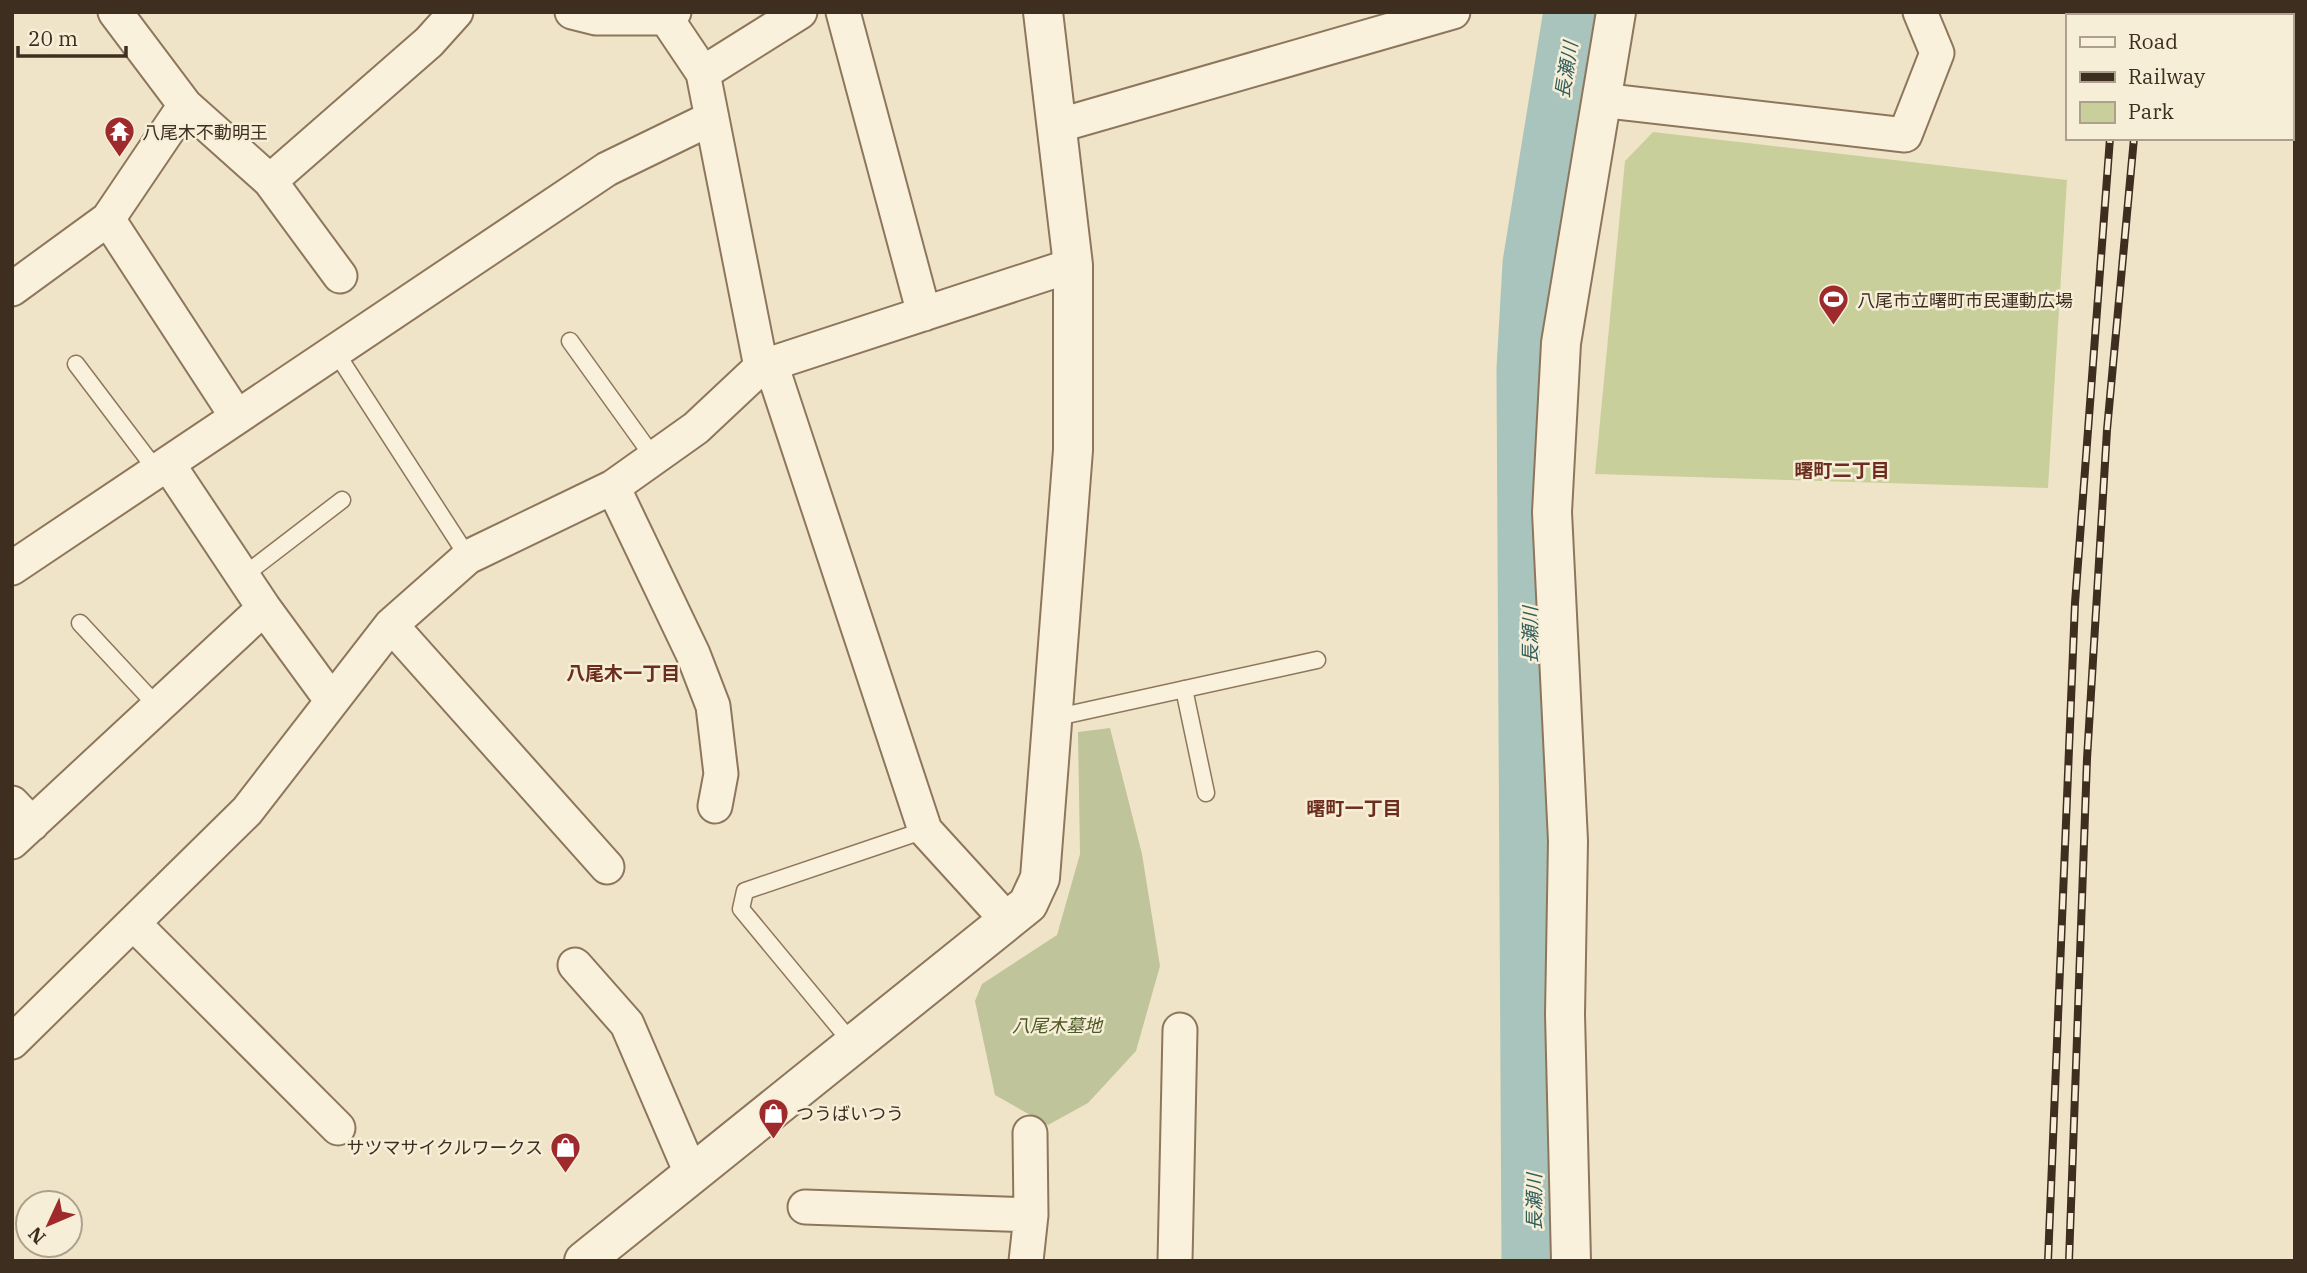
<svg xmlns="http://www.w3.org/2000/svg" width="2307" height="1273" viewBox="0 0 2307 1273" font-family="'IBM Plex Serif','Noto Sans JP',serif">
  <rect width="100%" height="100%" fill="#f0e4c8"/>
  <path fill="#c9cf9b" d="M1653,132L2067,180L2048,488L1595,474L1625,161Z"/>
  <path fill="#bfc49a" d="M1110,728L1142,854L1160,966L1136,1051L1088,1103L1048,1125L995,1095L975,1001L982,984L1057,935L1080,854L1078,732Z"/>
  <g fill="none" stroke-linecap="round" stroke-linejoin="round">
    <path stroke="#a9c4bc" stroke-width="65" d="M1534,1261L1529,369L1535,264L1576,12"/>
    <defs>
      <path id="service" d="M570,341L654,458
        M335,351L468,557
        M76,364L157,471
        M243,576L342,500
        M80,623L158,707
        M1184,689L1206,793
        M1053,718L1317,660
        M852,1043L741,909L745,891L925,830"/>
      <path id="minor" d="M572,12L596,18H665L674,12
        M662,12L703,73L761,367
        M843,12L924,314
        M703,73L800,12
        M1600,100L1905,135L1937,53L1920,12
        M185,105L270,181L340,276
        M1057,126L1453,12
        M270,181L429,42L456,12
        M108,219L237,417
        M12,289L108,219L185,105L115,12
        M771,364L925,830L1007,920
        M168,464L264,608L332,701
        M613,487L693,654L713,706L721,774L715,806
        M12,568L607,169L712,118
        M391,625L607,867
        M12,803L32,824
        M12,842L264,608
        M133,923L338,1128
        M575,965L627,1024L691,1173
        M12,1042L247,811L391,625L468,557L613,487L696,428L761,367L1073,265
        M805,1207L1031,1215
        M1026,1261L1031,1215L1030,1133
        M1175,1261L1180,1030"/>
      <path id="tertiary" d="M584,1261L1028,904L1040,878L1073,450V265L1043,12
        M1571,1261L1565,1014L1568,841L1552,512L1561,343L1616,12"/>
    </defs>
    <use href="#service" stroke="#8d765c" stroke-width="19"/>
    <use href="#minor" stroke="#8d765c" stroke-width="37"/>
    <use href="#tertiary" stroke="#8d765c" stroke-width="42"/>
    <use href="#service" stroke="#faf1dc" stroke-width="16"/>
    <use href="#minor" stroke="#faf1dc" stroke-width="33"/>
    <use href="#tertiary" stroke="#faf1dc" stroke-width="38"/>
    <defs>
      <path id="rail" d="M2120,16V12
        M2146,16V12
        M2048,1261L2075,603L2110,138
        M2069,1261L2087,759L2107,430L2134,138"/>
    </defs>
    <use href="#rail" stroke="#3d2e20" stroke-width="8"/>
    <use href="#rail" stroke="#f7eed8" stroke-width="5" stroke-dasharray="16" stroke-linecap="butt"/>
  </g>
  <defs>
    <symbol id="temple-pin" viewBox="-11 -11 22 30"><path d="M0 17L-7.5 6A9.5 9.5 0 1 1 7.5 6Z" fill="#9e2a2b" stroke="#f7eed8"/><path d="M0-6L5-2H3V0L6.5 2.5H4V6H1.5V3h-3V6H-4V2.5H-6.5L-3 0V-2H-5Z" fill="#fff"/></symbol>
    <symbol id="stadium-pin" viewBox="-11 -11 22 30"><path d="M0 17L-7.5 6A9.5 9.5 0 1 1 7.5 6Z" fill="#9e2a2b" stroke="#f7eed8"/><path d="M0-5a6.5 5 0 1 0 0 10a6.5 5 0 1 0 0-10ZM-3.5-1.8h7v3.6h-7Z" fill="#fff"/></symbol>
    <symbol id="shop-pin" viewBox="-11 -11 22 30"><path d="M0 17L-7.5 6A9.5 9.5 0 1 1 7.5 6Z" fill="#9e2a2b" stroke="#f7eed8"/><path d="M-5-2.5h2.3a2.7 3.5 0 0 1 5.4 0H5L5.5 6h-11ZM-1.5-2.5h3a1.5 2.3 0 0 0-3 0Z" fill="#fff"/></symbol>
  </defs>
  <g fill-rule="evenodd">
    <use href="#temple-pin" x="102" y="114" width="35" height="47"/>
    <use href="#stadium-pin" x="1816" y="282" width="35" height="47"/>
    <use href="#shop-pin" x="756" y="1096" width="35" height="47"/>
    <use href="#shop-pin" x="548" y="1130" width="35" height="47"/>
  </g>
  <g text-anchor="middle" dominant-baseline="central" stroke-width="5" stroke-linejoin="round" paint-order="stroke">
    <g font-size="18" fill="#3d2e20" stroke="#f7eed8" text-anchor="start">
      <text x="142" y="132">八尾木不動明王</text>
      <text x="1857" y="300">八尾市立曙町市民運動広場</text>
      <text x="796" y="1113">つうばいつう</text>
      <text x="543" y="1147" text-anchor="end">サツマサイクルワークス</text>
    </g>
    <g font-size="18" font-style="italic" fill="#4d5a26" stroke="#f7eed8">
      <text x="1057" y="1025">八尾木墓地</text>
    </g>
    <g font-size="19" font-style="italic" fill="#2f5d5a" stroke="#f7eed8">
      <text transform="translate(1566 70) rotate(-81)">長瀬川</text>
      <text transform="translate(1530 635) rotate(-90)">長瀬川</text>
      <text transform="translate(1534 1202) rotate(-90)">長瀬川</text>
    </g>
    <g font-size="19" font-weight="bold" fill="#6b2e1e" stroke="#f7eed8">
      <text x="1842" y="470">曙町二丁目</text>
      <text x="623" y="673">八尾木一丁目</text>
      <text x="1354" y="808">曙町一丁目</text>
    </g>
  </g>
  <rect width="2307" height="1273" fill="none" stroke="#3d2e20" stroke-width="28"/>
  <rect x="2066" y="14" width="228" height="126" fill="#f7eed8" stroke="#ada18e" stroke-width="2"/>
  <rect x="2080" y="37" width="35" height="10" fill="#faf1dc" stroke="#ada18e" stroke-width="2"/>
  <text x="2128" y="49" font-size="21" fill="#3d2e20">Road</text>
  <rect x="2080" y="72" width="35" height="10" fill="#3d2e20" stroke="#ada18e" stroke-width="2"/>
  <text x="2128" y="84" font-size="21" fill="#3d2e20">Railway</text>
  <rect x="2080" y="102" width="35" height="21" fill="#c9cf9b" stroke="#ada18e" stroke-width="2"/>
  <text x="2128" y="119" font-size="21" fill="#3d2e20">Park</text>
  <g transform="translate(49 1224) rotate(226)"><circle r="33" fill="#f7eed8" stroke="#ada18e" stroke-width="2"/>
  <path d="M0-5L12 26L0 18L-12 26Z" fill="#9e2a2b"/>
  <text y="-10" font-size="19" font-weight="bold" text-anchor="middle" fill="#3d2e20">N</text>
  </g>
  <path d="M18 46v10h108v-10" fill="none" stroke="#3d2e20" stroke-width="3.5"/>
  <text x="28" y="46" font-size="21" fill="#3d2e20" stroke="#f7eed8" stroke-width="5" paint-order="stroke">20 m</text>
</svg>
